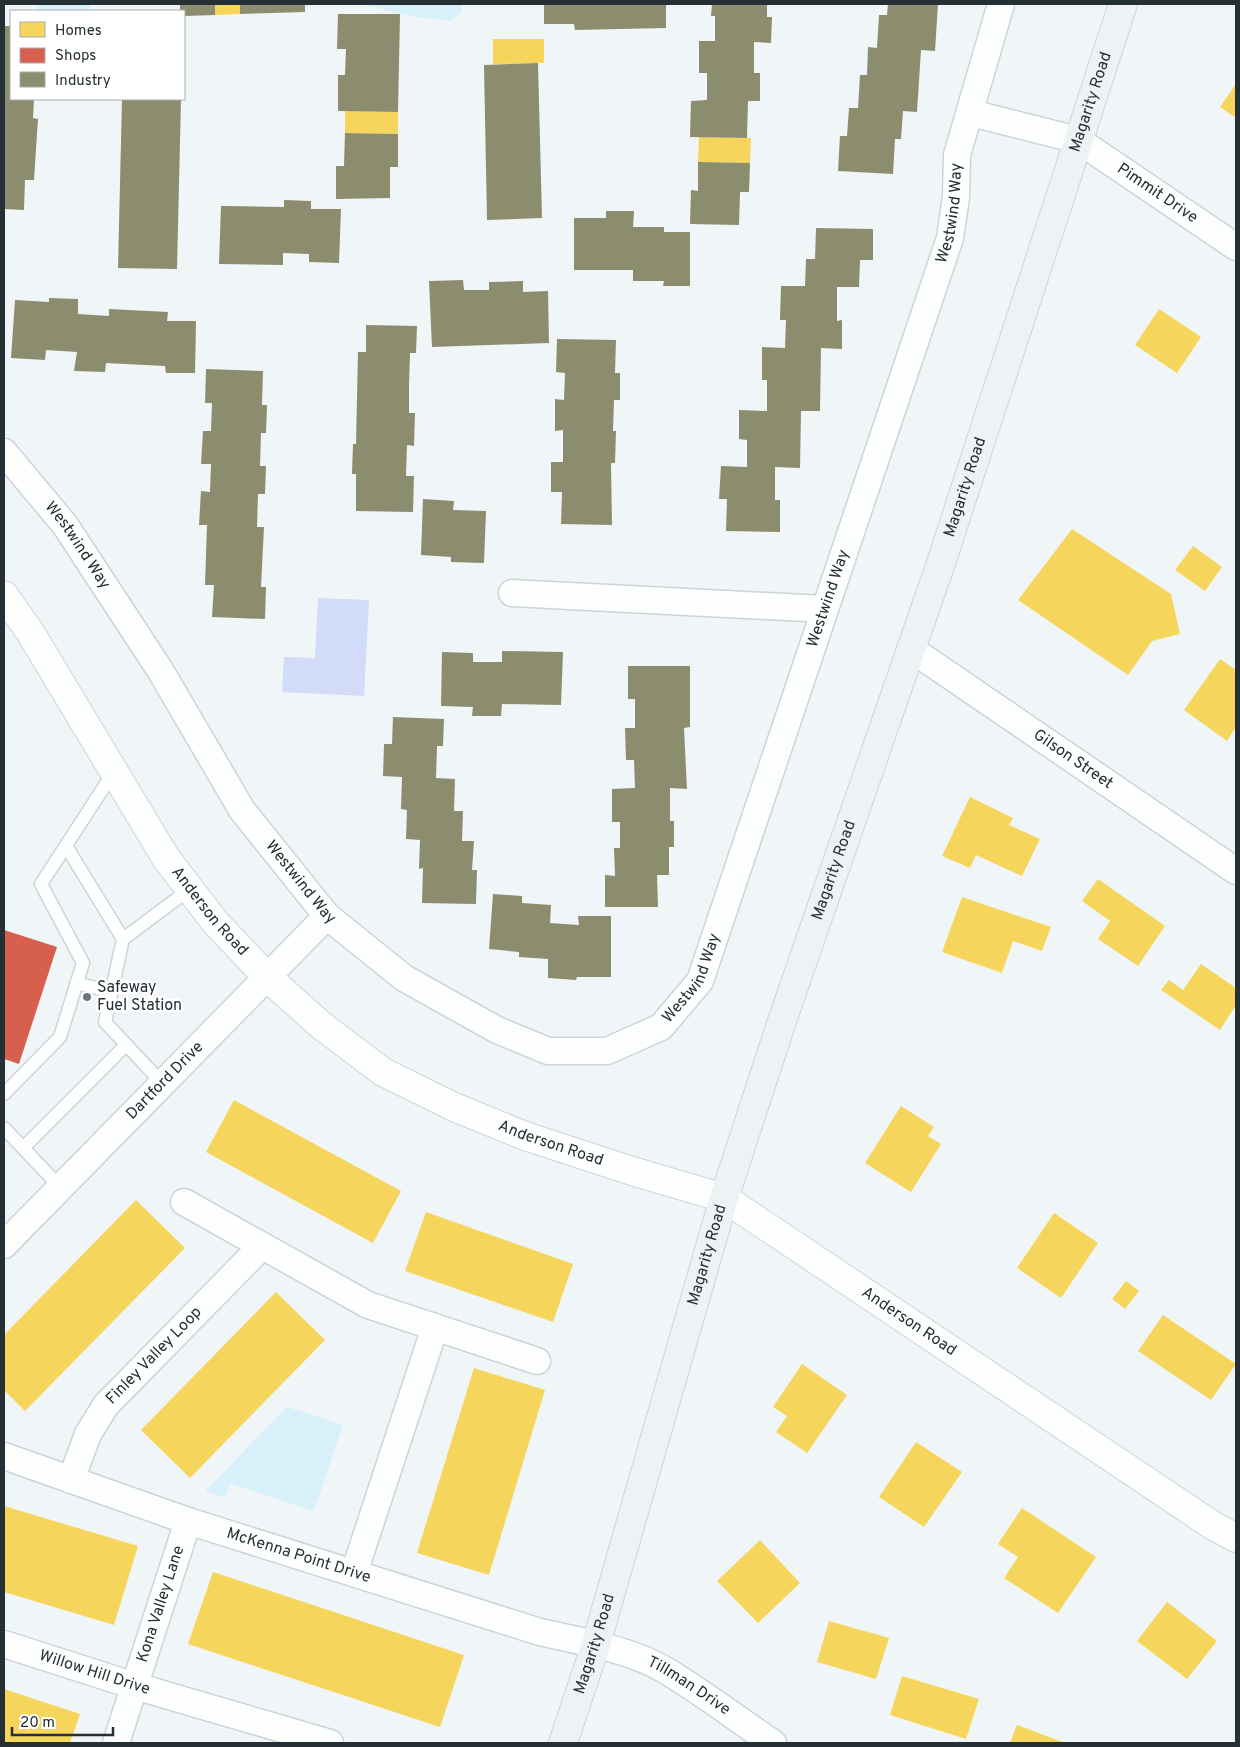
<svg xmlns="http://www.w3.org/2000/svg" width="1240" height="1747" viewBox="0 0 1240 1747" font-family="Overpass,sans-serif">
  <rect width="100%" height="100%" fill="#f0f6f8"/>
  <path fill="#d8f0fa" d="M37,4H90V11H37Z
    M361,4H462L461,13L449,21L411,16Z
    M287,1407L343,1425L314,1511L230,1483L225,1498L205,1491Z"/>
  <path fill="#d2dbf7" d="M318,598L369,600L364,696L282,692L284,657L315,658Z"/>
  <path fill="#f6d55c" d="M215,4H240V14L215,15Z
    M493,39H544V63L493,64Z
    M1236,84V118L1220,107Z
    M345,111L398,112V134L345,133Z
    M699,137L751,138L750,163L698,162Z
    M1159,309L1201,337L1177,373L1135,345Z
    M1072,529L1171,594L1180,634L1152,641L1128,675L1018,600Z
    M1193,546L1222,567L1205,591L1175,570Z
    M1220,659L1236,670V727L1227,741L1184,710Z
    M970,797L1013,818L1009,825L1040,839L1022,876L976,855L970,868L942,856Z
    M1098,879L1165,926L1138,966L1098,939L1110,921L1082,901Z
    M962,897L1051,927L1042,951L1013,941L1002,973L942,952Z
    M1201,964L1236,988V1005L1220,1030L1161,990L1169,980L1183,990Z
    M234,1100L401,1191L373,1243L206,1152Z
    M901,1106L934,1127L928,1136L941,1144L911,1192L865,1163Z
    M136,1200L185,1248L25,1411L4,1390V1335Z
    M426,1212L573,1264L553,1322L405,1271Z
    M1054,1213L1098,1243L1061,1298L1017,1268Z
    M1126,1281L1139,1291L1125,1309L1112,1299Z
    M276,1292L325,1340L190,1478L141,1430Z
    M1163,1315L1236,1364L1211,1400L1138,1351Z
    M802,1364L847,1395L807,1453L776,1432L787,1416L773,1407Z
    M474,1368L545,1390L489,1575L417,1553Z
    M916,1442L962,1472L924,1527L879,1497Z
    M4,1506L138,1546L114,1625L4,1592Z
    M1022,1508L1096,1557L1058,1613L1004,1578L1018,1557L998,1544Z
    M760,1540L800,1583L758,1623L717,1581Z
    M213,1572L464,1655L440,1727L188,1644Z
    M1167,1602L1217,1641L1187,1679L1137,1641Z
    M829,1621L889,1638L876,1679L817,1662Z
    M902,1676L979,1699L966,1739L890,1715Z
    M4,1689L80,1714L70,1743H4Z
    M1017,1725L1065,1743H1010Z"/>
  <path fill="#d6604d" d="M4,930L57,947L19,1064L4,1059Z"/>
  <path fill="#8c8c6e" d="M180,4H215V15L184,16V11H180Z
    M240,4H305V12L240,14Z
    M544,4H666V28L575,30L574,24H544Z
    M712,4H767V17H772L771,43L754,42V73H760V101H748L747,138L690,137L691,101L707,100V73H699V41H715V16H711Z
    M888,4H938L935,51L921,50L917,112L903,111L901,139H895L893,174L838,171L840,136H847L849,108H858L860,75H867L868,47L877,48L879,15H887Z
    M338,14H400L398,112L338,111V75H345L346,49H337Z
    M4,26H11V99H34L33,118L38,119L34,180H25L24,210L4,209Z
    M538,63L542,218L487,220L484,65Z
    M122,99H181L177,269L118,268Z
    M345,133L398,134V167H390V198L336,199V166H344Z
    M698,162L750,163L749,192H740L739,225L690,224L691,190L698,191Z
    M284,200L311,201V209H341L339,263L309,262V254L283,253V265L219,264L221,206L284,207Z
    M606,211H634L633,227H664V232H690V286H663L664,281H633V270H574V218H606Z
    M816,228L873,229V260H860L859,287H837V321L842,320V349L821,348L820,411H801L800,468L775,467V500H780V532L726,531L727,499H719L721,466L747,467V440L739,439V410L767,411V380H762V347L785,348L786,320H780L781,286H805L806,259H815Z
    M463,280L464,290H489V282L523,281V292L548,291L549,343L432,347L429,281Z
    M49,298L78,299V314L109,316V309L168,312L167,321H196L195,373H166L165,366L106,363L105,372L74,371L77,352L46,350L45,360L11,358L15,300L49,302Z
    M366,325L417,326L416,353H410L409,385V413H415L414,446L407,445L406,476H414L413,512L356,511V474H352L353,444H356L358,352H366Z
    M557,339L616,340L615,373H620V400H614L613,431H616L615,463H611L612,525L561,524L562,492H551V462H563V430L555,431V399L564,400L565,373L556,372Z
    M206,369L263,371L262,405H267L266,433H261L260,466H266L265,494H258L257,527H264L261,587H266L265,619L212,617L214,585H205L207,525H199L201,491L210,492L211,464H201L203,431H211L212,403H205Z
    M423,499L454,501L453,510L486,511L484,563L451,562V557L421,555Z
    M502,651L563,652L561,705L502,704L501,716H472L473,707L441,706L442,652L473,653V662H502Z
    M628,666H690V727L684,728L687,789L670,788V821H674V847H669V875H657L658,907H605V875L615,876L614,848H620V822H612V789L635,788L634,760H626L625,728H635V699H628Z
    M393,717L444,719L443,746H437L436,778L455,779L454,811H463L462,841H474L472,870H477L476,904L422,903L423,868L419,869L420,840L406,839L407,810L401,809L402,777L383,776L384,744H392Z
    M493,894L522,896V903L551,905L550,923L579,925L578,916H611V977H577L576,980L548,978V959L519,957V952L489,949Z"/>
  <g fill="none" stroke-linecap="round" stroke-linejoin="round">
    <defs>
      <path id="service" d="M66,846L123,939
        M76,983L112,992
        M163,1084L105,1022L123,939L190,889
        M4,1094L60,1037L83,963L41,884L115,770
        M4,1128L61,1188
        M23,1148L126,1045"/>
      <g id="minor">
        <path id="s1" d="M971,113L1078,140L1236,247"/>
        <path id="s2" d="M4,452L65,525L160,670L242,810L327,916L404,978L497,1030L548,1051H607L661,1027L700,981L950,238L956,197L957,155L1001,4"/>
        <path d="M512,593L824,609"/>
        <path id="s3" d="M911,649L1236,871"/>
        <path d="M184,1202L368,1305L537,1361"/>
        <path id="s4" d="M4,1245L327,916"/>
        <path id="s5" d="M4,1456L188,1521L540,1632C580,1641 629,1649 665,1670C702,1692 737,1719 773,1743"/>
        <path id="s6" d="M71,1480L88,1434L106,1405L261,1247"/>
        <path d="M354,1573L435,1327"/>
        <path id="s7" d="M4,1644L135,1686L330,1743"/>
        <path id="s8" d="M116,1743L188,1521"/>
      </g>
      <g id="tertiary">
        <path id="s9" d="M4,595L30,632L166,858L215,922L267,977L322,1026L383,1072L454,1107L525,1136L632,1171L724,1198L1212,1525L1236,1538"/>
      </g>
      <g id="secondary">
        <path id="s10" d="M563,1743L596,1644L724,1198L782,1021L941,563L1123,4"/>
      </g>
    </defs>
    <use href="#service" stroke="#ccd4d7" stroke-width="15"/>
    <use href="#minor" stroke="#ccd4d7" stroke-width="29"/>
    <use href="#tertiary" stroke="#ccd4d7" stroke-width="30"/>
    <use href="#secondary" stroke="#ccd4d7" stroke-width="30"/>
    <use href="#service" stroke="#fdfefe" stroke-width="12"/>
    <use href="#minor" stroke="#fdfefe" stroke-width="26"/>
    <use href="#tertiary" stroke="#fdfefe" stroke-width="28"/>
    <use href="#secondary" stroke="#eff2f4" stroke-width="28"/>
  </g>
  <circle fill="#6c7579" stroke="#fff" stroke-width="2" cx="87" cy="997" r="5"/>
  <g text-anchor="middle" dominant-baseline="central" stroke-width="5" stroke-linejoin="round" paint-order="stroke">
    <g font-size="16" fill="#253034" stroke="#fff">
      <text stroke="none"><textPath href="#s10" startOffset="1724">Magarity Road</textPath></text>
      <text stroke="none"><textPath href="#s1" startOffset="206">Pimmit Drive</textPath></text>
      <text stroke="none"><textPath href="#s2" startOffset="1814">Westwind Way</textPath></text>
      <text stroke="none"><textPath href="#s10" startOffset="1319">Magarity Road</textPath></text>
      <text stroke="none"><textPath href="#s2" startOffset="119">Westwind Way</textPath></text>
      <text stroke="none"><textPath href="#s2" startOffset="1409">Westwind Way</textPath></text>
      <text stroke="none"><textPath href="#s3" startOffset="196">Gilson Street</textPath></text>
      <text stroke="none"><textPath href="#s10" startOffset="914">Magarity Road</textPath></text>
      <text stroke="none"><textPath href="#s2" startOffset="524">Westwind Way</textPath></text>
      <text stroke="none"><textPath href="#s9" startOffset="378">Anderson Road</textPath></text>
      <text stroke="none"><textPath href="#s2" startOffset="1004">Westwind Way</textPath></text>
      <text stroke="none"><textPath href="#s4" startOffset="230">Dartford Drive</textPath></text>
      <text stroke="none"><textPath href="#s9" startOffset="798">Anderson Road</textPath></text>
      <text stroke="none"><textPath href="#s10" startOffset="509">Magarity Road</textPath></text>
      <text stroke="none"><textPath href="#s9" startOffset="1202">Anderson Road</textPath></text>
      <text stroke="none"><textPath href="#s6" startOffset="152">Finley Valley Loop</textPath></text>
      <text stroke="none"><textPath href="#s5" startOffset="311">McKenna Point Drive</textPath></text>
      <text stroke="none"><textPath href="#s8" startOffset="146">Kona Valley Lane</textPath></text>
      <text stroke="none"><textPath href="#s10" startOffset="104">Magarity Road</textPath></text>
      <text stroke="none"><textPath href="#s7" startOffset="95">Willow Hill Drive</textPath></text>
      <text stroke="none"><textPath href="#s5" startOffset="724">Tillman Drive</textPath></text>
    </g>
    <g font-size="16" fill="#253034" stroke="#fff" text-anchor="start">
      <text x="97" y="988">Safeway<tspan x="97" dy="18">Fuel Station</tspan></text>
    </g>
  </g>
  <rect width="1240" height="1747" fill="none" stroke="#253034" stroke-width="10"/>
  <rect x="10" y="10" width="175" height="90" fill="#ffffff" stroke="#a8acae"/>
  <rect x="20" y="22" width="25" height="15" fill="#f6d55c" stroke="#a8acae"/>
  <text x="55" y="35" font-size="15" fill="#253034">Homes</text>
  <rect x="20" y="48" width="25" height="15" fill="#d6604d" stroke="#a8acae"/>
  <text x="55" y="60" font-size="15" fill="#253034">Shops</text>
  <rect x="20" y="72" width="25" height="15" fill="#8c8c6e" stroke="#a8acae"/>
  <text x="55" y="85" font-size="15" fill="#253034">Industry</text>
  <path d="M12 1727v8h101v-8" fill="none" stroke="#253034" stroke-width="2.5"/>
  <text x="20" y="1727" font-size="15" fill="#253034" stroke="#ffffff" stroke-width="4" paint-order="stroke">20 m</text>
</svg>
